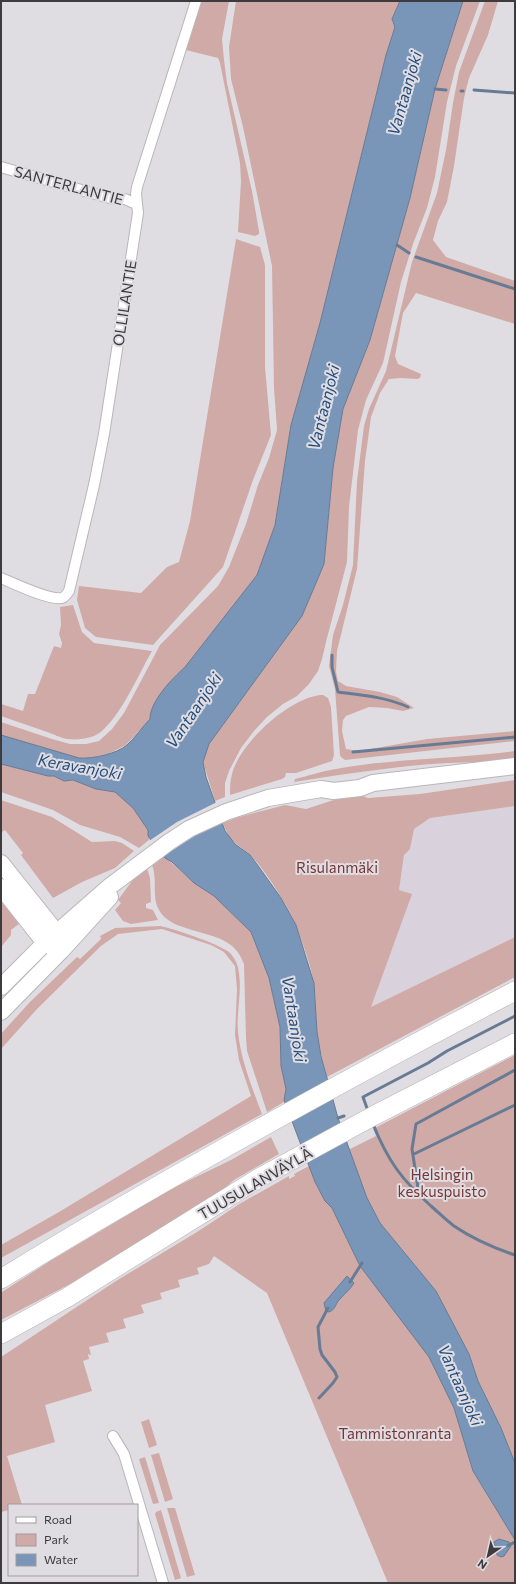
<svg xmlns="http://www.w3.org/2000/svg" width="516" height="1584" viewBox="0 0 516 1584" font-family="Commissioner,sans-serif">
  <rect width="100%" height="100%" fill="#e0dde2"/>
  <path fill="#d9d1dc" d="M515,806V937L371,1007L411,894L399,890L404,855L410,849L414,829L429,818Z"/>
  <path fill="#d0aaa7" d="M202,1H229L222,39L224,60L227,83L252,191L259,231V234L255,236L238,232L241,181L240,163L220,63L218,58L186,50Z
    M236,1H400L392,19L395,27L386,55L320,323L291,425L275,525L257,575L185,667L171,681L150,719L126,745L106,755L87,759L79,758L1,735V722L52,739L70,744H86L99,741L112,729L124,713L160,645L218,586L229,567L246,524L258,485L269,458L277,430L274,388L272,266L243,127L231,79L229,47Z
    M463,1H480L456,66L447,102L435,177L427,208L413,244L401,282L383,363L366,400L358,430L349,507L347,562L327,638L322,659L318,671L309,684L297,696L283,704L267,717L254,731L241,748L229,771L225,783V797L215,801L203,762L209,744L302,616L324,564L333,468L343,409L370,340L410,198L435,89Z
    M485,1H498L488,35L469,78L464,98L454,166L447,202L438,221L433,240L446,257L515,281V324L416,293L403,313L395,356L398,364L421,374L420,378L417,379L401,378L389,379L380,393L371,417L365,461L357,569L337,651L336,672L338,681L346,686L380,692L397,697L414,708L403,711L387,708L369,707L346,716L343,720L342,731L346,749L359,751L427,739L515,731V741L345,760L341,757L340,755L335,689L329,666L333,635L343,605L353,565L357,481L364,426L369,409L386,371L412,262L437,193L446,150L453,103L459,72Z
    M236,239L260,247L265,265V367L271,435L253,480L223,567L153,645L96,637L85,628L77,600L79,586L141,593L167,567L179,562L190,521Z
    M73,605L82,632L94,643L152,651C139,673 117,726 94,736C86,739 76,740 67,739C61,738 53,734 47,732C32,727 16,721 1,716V704L23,711L28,694H35L54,646L61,648L62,643L59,634L61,625L60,607Z
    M320,695H323L328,698L331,707L334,755L332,761L296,773H286L285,777L282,779L230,795C230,788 230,781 232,774C240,743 288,699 320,695Z
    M515,751V759C493,762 471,762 448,763C396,766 345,774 294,782L295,779C308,776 322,771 336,769C395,758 456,759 515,751Z
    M1,764L48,776H54L64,781L73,780L96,789L115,792L133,808L148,830V836L150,839L139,848L120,837L80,825L53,810L1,792Z
    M515,780V806L430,818L414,829L410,849L404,855L399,890L412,894L371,1007L515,937V977L327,1077C323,1062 319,1048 317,1033C315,1017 316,1000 314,984C311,965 303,944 296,926C289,908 264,868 250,855C237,843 229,842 223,823L239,817L285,805L306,809L346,796L361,795L368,798L420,794Z
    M1,800L52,817L92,842L115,841L122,843L134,851L115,868L82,882L53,898L21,855L23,853L5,830L2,832L1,830Z
    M164,856L194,883L214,896L251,932L269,978L280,1027L281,1066L286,1089L284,1102L267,1112L247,1051L246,1038L244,964C241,957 238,951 232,946C214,930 170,932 159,910C151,896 158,879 152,865Z
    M147,868L150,878L151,902L146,904V908L153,910L158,920L131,924L123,921L115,910L121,903L118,900L132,881Z
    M1,897L20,923L11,930V935L1,947Z
    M160,926C175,929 216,943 229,952C233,956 237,962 238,968C243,989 236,1011 238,1032C241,1061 252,1087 262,1114L1,1258V1245L59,1212L251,1096L239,1060L235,1035L237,989L235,966L224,952L211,945L162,929L118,934L101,946L37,1009L1,1049V1034L9,1025L30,1002L77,957L80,959L101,939L100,936L115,928Z
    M515,1055V1463L501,1428L478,1381L469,1354L436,1291L380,1223L367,1198L348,1150L376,1136L373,1129Z
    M271,1137L279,1154L234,1180L209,1202L155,1232L70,1284L1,1320V1293L5,1290L50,1261L171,1189L231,1160Z
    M309,1166C314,1182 321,1196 332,1208L360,1266L430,1357L454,1408L473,1471L515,1540V1583H388L267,1293L214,1256L209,1264L197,1268L199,1274L178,1280L180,1287L160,1293L162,1299L141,1305L144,1313L123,1319L126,1328L106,1333L109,1342L89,1347L91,1355L88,1354L89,1359L83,1361L92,1391L45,1405L55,1442L7,1456L22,1505H9V1510L1,1512V1357L116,1281L197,1232L241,1203L289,1176V1179L295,1176L294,1174Z
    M149,1419L157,1445L149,1448L141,1422Z
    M159,1453L173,1499L165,1502L151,1455Z
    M145,1457L159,1503L153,1504L139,1459Z
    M167,1508H175L195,1575L187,1577Z
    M161,1510L181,1578L175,1580L155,1514L156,1512Z"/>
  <path fill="#7996b9" stroke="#677b94" d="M400,1H463L435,89L410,198L370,340L343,409L333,468L324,564L302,616L209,744L203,762L206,777L225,831L235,844L250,855L259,867L281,898L296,925L314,983L317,1032L321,1056L338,1118L367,1198L380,1223L436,1291L469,1354L478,1381L501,1428L515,1463V1540L473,1471L454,1408L429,1357L360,1266L332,1208L325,1201L315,1182L284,1100L286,1089L281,1066L280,1027L269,978L251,932L214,896L194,883L172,862L165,858L148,836V830L133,808L115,792L96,789L73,780L64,781L54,776H48L1,764V735L79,758C93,759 116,754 127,745C135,738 142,727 150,719C150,701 172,679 185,667L257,575L275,525L291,425L320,323L386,55L395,27L392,19Z
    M347,1276L354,1283C350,1290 344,1294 339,1300C335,1305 335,1310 329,1312L326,1311L324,1303Z
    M499,1539L509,1542L511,1546L504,1556L501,1557L497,1555L494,1542Z"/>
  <path fill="#e0dde2" d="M217,802L224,821L201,832L162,857L149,841L177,822Z"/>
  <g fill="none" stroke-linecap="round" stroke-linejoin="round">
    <path stroke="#677b94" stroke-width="3" d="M435,89L446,90
      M474,90L515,93
      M461,91H463
      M397,245L409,253
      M416,257L515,289
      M332,655V667L338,692C362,695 386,697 408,707
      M353,752L515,737
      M368,1111L363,1097L428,1063L447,1051L515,1016
      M338,1118L344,1116
      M373,1124C388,1161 401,1179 431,1206C438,1212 446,1220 454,1226C473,1239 494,1248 515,1255
      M414,1154L515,1105
      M414,1191L418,1188L412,1149L416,1124L515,1070
      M350,1282L362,1263
      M319,1398L333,1383L337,1377L335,1372L322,1355L320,1349L318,1327L328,1308
      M507,1546L515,1542"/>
    <defs>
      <path id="minor" d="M1,167L113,199H125L136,204
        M1,578C13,583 50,601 62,598C65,597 67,594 69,591L94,485L104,434L138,213L136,194L137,187L196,1
        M113,1436L124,1454L163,1583"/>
      <path id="primary" d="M1,863L57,933L59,944
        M1,887L45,943L54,948
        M1,987L45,943L109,887L169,842L189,829L226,812L268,798L321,789L334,791L360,788L373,783L515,766
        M1,1012L61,951L110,897"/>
      <path id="motorway" d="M1,1279C168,1176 341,1082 515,991
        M1,1334L68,1297L259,1178L375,1115L515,1043"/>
    </defs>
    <use href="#minor" stroke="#b9b6ba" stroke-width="12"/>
    <use href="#primary" stroke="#b9b6ba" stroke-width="18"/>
    <use href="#motorway" stroke="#b9b6ba" stroke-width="20"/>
    <use href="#minor" stroke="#fff" stroke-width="10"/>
    <use href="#primary" stroke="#fff" stroke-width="16"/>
    <use href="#motorway" stroke="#fff" stroke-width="19"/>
  </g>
  <g text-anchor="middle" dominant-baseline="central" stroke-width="4" stroke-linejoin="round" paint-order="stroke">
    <g font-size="15" fill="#3d3b3d" stroke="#e0dde2">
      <text transform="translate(69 185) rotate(15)">SANTERLANTIE</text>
      <text transform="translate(124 303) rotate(-81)">OLLILANTIE</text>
      <text transform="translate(255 1183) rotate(-30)">TUUSULANVÄYLÄ</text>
    </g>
    <g font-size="15" fill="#773535" stroke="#e0dde2">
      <text x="337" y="867">Risulanmäki</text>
      <text x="442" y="1174">Helsingin<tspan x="442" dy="17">keskuspuisto</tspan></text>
      <text x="395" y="1433">Tammistonranta</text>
    </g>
    <g font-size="16" font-style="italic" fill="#234d7d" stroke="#e0dde2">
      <text transform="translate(404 93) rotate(-74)">Vantaanjoki</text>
      <text transform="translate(323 407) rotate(-76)">Vantaanjoki</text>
      <text transform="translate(193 710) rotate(-56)">Vantaanjoki</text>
      <text transform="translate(80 766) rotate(10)">Keravanjoki</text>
      <text transform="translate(295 1019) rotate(81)">Vantaanjoki</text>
      <text transform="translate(461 1385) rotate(66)">Vantaanjoki</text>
    </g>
  </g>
  <rect width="516" height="1584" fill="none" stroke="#3d3b3d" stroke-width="4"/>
  <rect x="8" y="1504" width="130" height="72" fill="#e0dde2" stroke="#9f9ca0"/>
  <rect x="16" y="1517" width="20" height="6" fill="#ffffff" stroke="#9f9ca0"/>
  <text x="44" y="1524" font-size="12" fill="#3d3b3d">Road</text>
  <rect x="16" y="1534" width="20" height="12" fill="#d0aaa7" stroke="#9f9ca0"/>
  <text x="44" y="1544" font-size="12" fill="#3d3b3d">Park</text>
  <rect x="16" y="1554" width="20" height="12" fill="#7996b9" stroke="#9f9ca0"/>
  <text x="44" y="1564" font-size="12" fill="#3d3b3d">Water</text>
  <g transform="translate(488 1556) rotate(214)" stroke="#e0dde2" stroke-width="3" paint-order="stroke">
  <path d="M0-3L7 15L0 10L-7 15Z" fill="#3d3b3d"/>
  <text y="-6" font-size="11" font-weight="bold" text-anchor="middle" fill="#3d3b3d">N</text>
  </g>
</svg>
